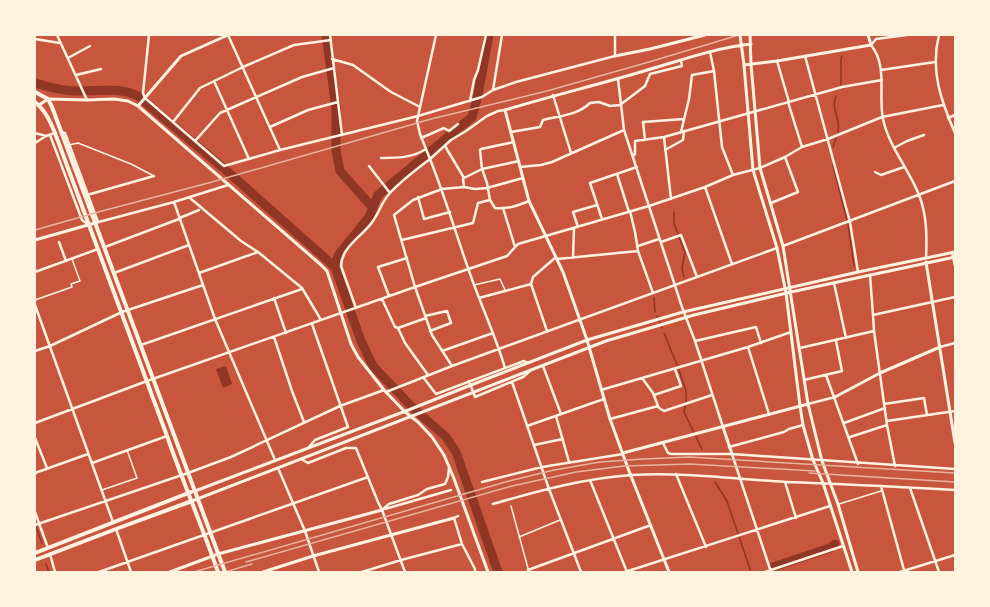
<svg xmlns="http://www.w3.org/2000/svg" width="990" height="607" viewBox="0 0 990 607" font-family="'Public Sans',sans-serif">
  <rect width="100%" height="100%" fill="#c8553d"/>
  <path fill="#8f3625" d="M226,366L232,384L223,388L216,369Z"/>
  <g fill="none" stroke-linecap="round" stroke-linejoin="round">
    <path stroke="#8f3625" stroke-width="1.5" d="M841,85V58L842,56
      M836,96C832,105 836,112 838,122C839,125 838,128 838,132
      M833,147L836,138
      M833,165L847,220
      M674,212V223L685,253L682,268L684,277
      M848,225L854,266
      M654,298L655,312
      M657,316L662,328
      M664,333L677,365
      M679,370L686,391V401L684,412L702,449
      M715,482L727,501L751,572
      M36,527L42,543
      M46,564L49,572"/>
    <path stroke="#8f3625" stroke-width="9" d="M326,35L336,108V151L340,171L373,208
      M35,83C48,87 63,91 77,91C98,92 119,86 138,96L235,178L335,267L361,341L373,366L411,406L446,437L456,452L498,572
      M335,267L336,261L339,254L369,217L378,195L472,117L478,95L489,35
      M773,567L830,548L835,544"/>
    <path stroke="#fff3e0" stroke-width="1.5" d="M69,145L78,143L131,164L154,176
      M474,285L500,279L505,290
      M35,300L72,287L71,284L80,281L72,259
      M102,490L137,478L127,450
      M839,504L881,491
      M511,506L529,572
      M519,537L560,520"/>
    <path stroke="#fff3e0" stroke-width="2.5" d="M57,35L87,100
      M149,35L143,93L145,98L224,166L280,150L418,116L482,97L493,90L516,82L615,56V35
      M228,35L280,150
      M330,35L342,135
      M436,35L417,121L420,134L430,159L451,140L466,131L487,116L498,111L505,110
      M907,35L876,39L871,45C888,66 878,94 883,119C889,147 909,169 919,195C927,215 927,237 926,258
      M939,35C930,70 941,101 955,133
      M35,39L60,43
      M710,52L714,71L722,147L733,175
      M805,56L850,222L858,272
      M68,58L90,46
      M332,59L353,65L391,92L420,107
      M777,61L789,102
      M881,70L935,62
      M76,75L101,69
      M618,79L624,130L682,307L695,341L723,427
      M214,81L249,159
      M493,90L502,35
      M553,95L571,153
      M470,101L474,80L478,70L486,35
      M788,102L802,147
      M948,118L955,115
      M173,122L200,88L243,67L294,45L331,40
      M270,127L308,110L338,102
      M61,132L65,133L98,222
      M511,132L540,127L543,120C559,116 578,115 590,103L599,102L610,106L620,105L645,86L650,74L682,66L681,61
      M681,132L689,99L692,75L714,71
      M35,133L46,136L55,133
      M50,135L82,220L89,225
      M664,137L671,199
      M421,138L444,128L449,131L458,124
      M645,140L643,122L684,119
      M195,141L220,113L302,77L334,68
      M514,142L481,149L480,150L482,169L487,183L490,200L495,208C508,209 517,206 529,201
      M35,143L46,136
      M445,146L464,178L463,179L464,187
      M894,148L907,141L924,135
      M665,150L683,140L684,131
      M633,156L635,154V141L664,137L842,87L882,80
      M381,158C397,158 412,158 426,149
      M369,166L390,193
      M520,167L541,165L552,162L624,130
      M875,172L881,175L904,167
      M617,174L629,212
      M464,178L482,169L519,161
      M705,187L732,264
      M87,195L154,176
      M418,197L424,219L450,212
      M190,198L241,241L258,252L302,288L321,320
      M174,202L215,319L275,460
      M771,203L798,192L785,157
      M503,208L515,247
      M630,211L635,232L638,251L653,293
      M602,219L590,183L637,167
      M95,223L174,202L228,185
      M578,227L573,212L597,205
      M402,240L473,223L478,203L490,200
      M59,242L66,261
      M661,242L681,235L697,277
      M638,246L659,239
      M783,246L955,181
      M105,247L179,219L182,217L199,210
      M952,252L955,266
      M573,258L574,228
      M557,259L638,251
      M35,272L98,249
      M114,273L189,245
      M199,273L258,252
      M870,275L873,315
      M834,283L846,338
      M389,296L378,267L407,258
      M274,298L286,333
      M479,298L531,284
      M382,299L395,327L398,328L405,343L428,375
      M35,305L113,522
      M356,308L341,266C341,247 364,235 373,221C380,211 381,203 390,193C402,180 417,169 430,159C444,194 455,231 468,268C479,301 495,334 505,368
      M425,316L447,311L451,323L430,331
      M398,328L426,318
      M547,331L531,284L533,277L556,257
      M274,337L292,391L304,422
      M695,341L756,327L761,343
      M141,345L302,289
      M748,347L769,414
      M940,347L955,343
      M800,348L874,331
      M35,351L50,346L122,312L203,285
      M442,351L493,333
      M452,366L432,335L415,287L394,215L413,200L442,189L464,187L475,189L487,188L523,178
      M543,366L561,414
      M826,375L858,464
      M423,377L436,394L524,361L528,363
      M642,378L653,393L658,406
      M804,380L842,371L836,341
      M469,381L475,397L523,377L530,371
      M512,382L549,489L581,572
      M601,390L748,347L791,332
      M386,392L452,366L777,248
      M654,395L681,386L675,369
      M808,404L835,397
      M884,404L924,398L927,415
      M556,416L569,462
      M610,419L658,406L659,408L664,411L712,395
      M887,421L955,411
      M35,423L147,381L415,287L507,256L518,244L649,206L705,187L733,175L760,168L785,157L802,147L828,139L882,117L943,105
      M844,423L885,408
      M527,426L604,399
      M850,437L887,425
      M35,438L47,468
      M663,443L668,453L671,454H732L955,469
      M534,445L563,439
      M729,447L784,432L789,429L803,425
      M308,448L315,440L348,427L312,324
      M732,454L771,572
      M301,459L308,463L346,448H356L378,502L382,510L405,572
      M92,463L167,436
      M895,466L887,425L874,331L873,315L955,297
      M278,468L305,531L319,572
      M35,473L88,454
      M676,474L706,547
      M590,480L627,572
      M482,482L542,467L623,454
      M785,482L796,518
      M881,486L904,570
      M910,488L939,572
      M493,504C538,491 585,478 632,475C684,472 734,479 786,482C842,484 899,487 955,490
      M385,509L451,490
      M382,510L389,504L418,495L427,489L445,484L448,477L449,468
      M35,512L48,548
      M458,516L454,518L462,544L475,569V572
      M35,525L188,473L231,457L340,406L384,390
      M116,529L131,572
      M50,554L55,572
      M528,570L651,525
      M99,572L368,477
      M362,572L401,560L462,544
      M625,572L830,506
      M765,572L843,546
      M900,572L955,555"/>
    <path stroke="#fff3e0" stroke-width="3" d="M740,35L744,65L753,170L777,248L786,293L800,406L803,425L813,460L823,483L852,572
      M750,35L751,64L760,168L783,246L808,404L822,461L838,504L858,572
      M615,56L650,49L705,35
      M744,65L777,61L871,45L868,35
      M39,105L48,99L87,100L114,99L128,101L138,106L320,264L327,271L351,344L358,357L384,390L405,412L418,422L432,437L444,455L453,476L488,572
      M138,106L181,56L228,35
      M35,240L95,223
      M926,262L955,443
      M835,397L880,373L940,347
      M723,427L732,454
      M623,453L808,404
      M195,491L411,409L471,385L587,340L683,312L858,272L955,252
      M192,501L606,341L694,315L791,292L955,257
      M170,572L218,554L382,510
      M263,572L313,556L454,518
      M669,572L629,471L610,419L587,340L563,272L529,201L505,110C551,96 597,85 644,71C679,61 714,48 751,44"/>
    <path stroke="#fff3e0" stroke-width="4" d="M35,92L48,99L52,107L225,572
      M35,102C45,110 50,121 55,133C93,234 129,335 167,436C183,482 202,526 218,572
      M35,553L191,492
      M35,560L116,529L192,501"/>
    <path stroke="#e9b49f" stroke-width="1.5" d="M35,230L102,211L212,182L431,119L547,91L649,62L739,35
      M809,473L955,482
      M246,562L512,486L576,472L624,466L690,464L815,471
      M194,572L509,481L554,470L600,462L643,459L689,457L955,473
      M225,572L252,564"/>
  </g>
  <rect width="990" height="607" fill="none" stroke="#fff3e0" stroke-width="72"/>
</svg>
